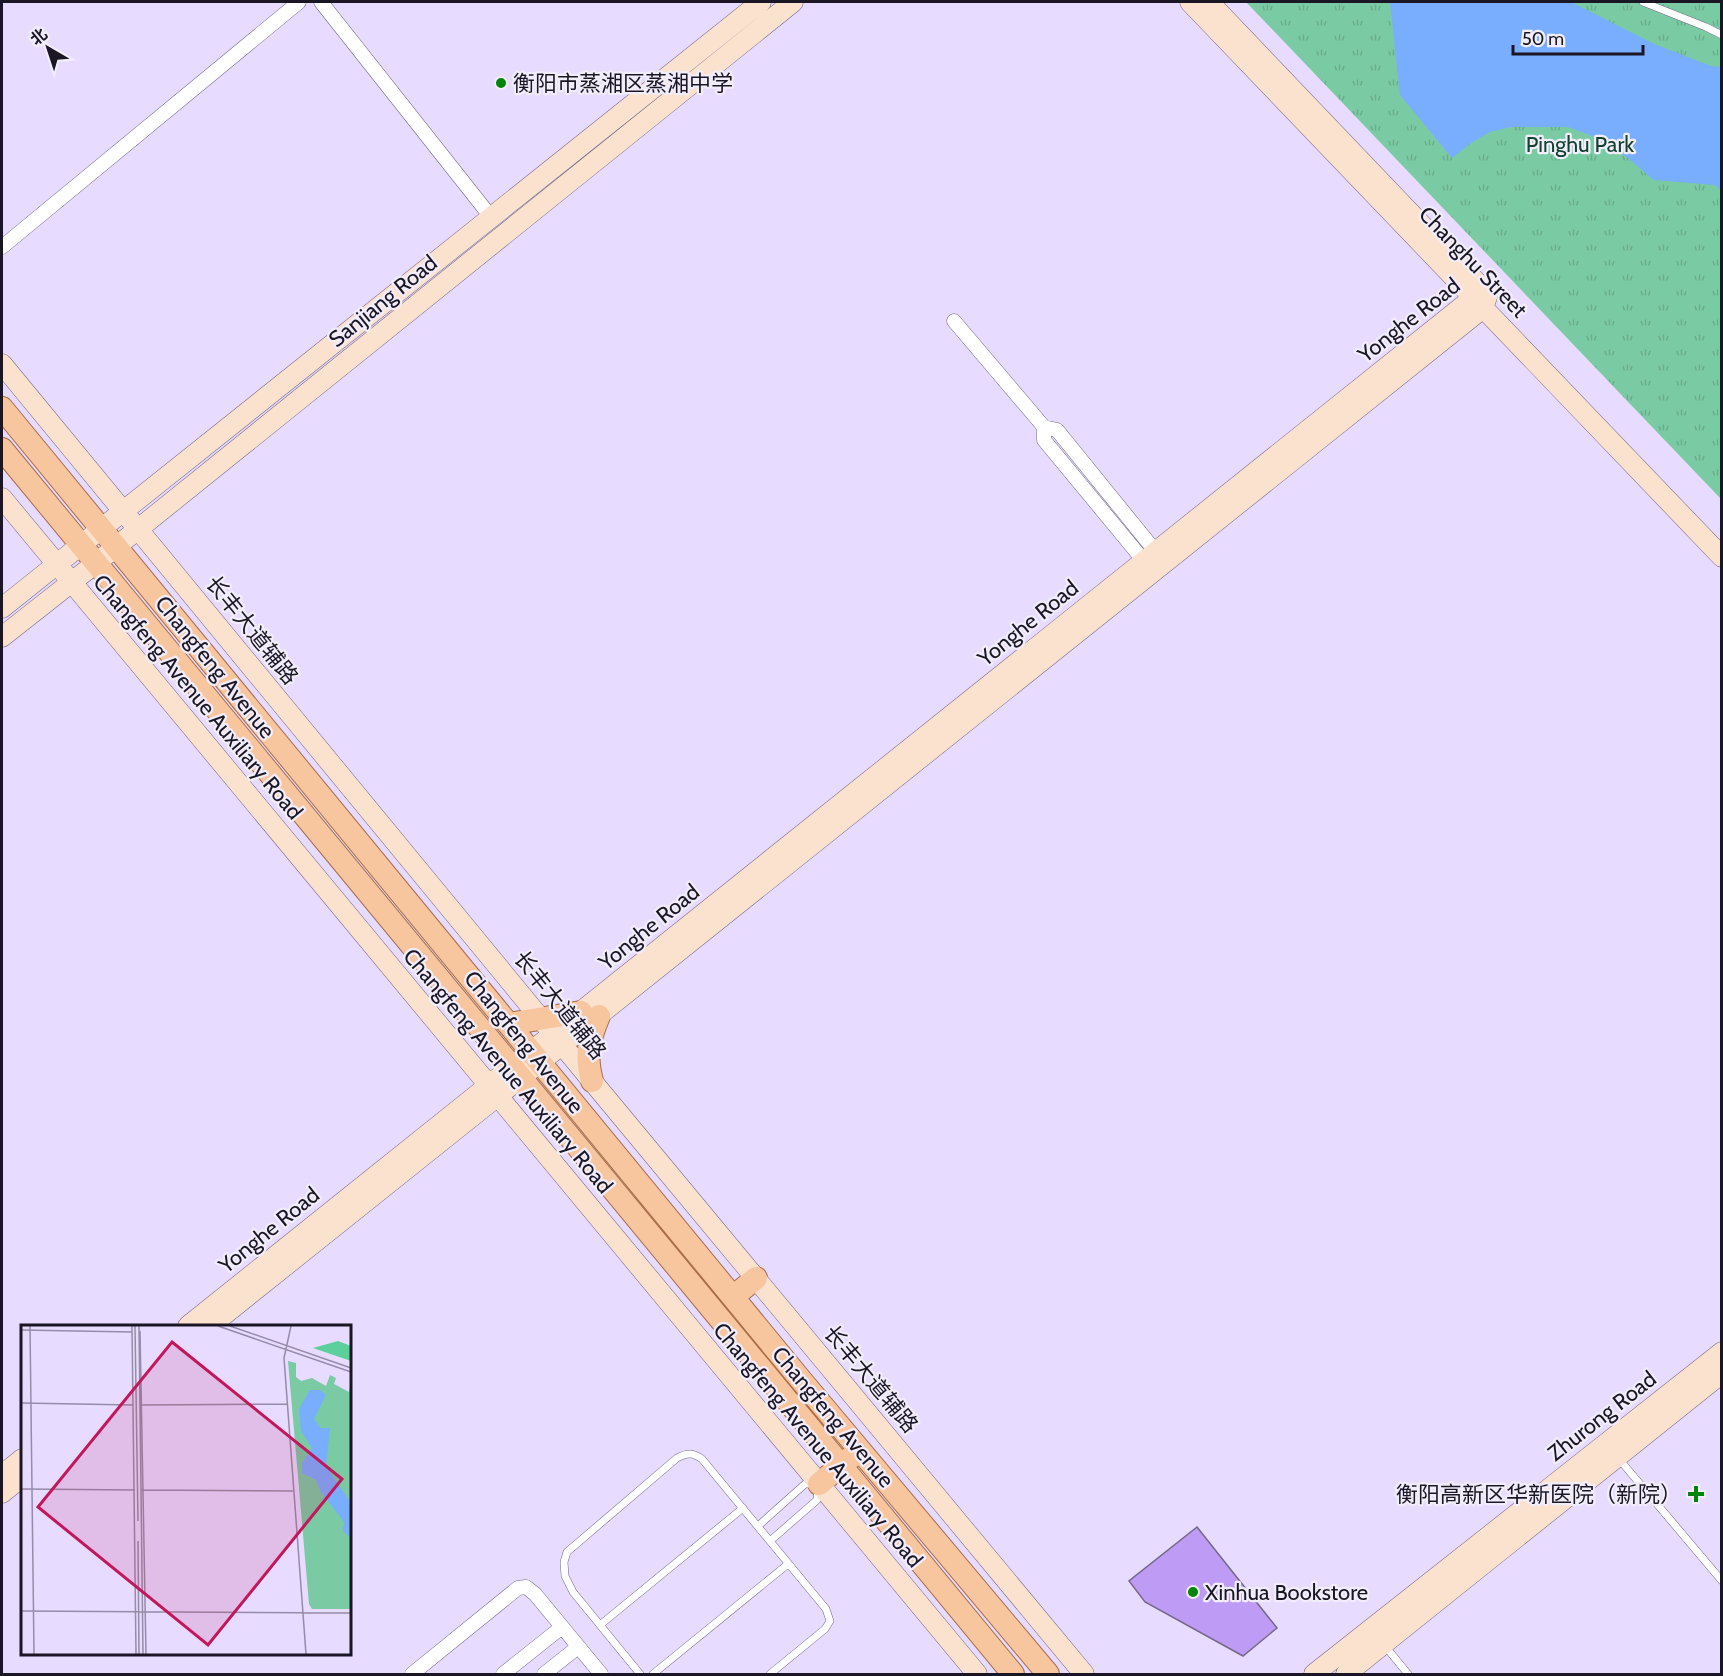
<svg xmlns="http://www.w3.org/2000/svg" width="1723" height="1676" viewBox="0 0 1723 1676" font-family="Cabin,'Noto Sans SC',sans-serif">
  <defs>
    <pattern id="park-tufts" width="24" height="20" patternUnits="userSpaceOnUse" patternTransform="scale(1.5)"><rect width="24" height="20" fill="#7acba3"/><path d="M3 7l-1-3M5 7V3M7 7l1-3M15 17l-1-3M17 17v-4M19 17l1-3" fill="none" stroke="#69ae8c"/></pattern>
  </defs>
  <rect width="100%" height="100%" fill="#e7dbff"/>
  <path fill="url(#park-tufts)" d="M1246,2H1721V499Z"/>
  <path fill="#79adfe" d="M1390,2H1571L1654,44L1711,66L1721,67V190L1715,185L1654,180L1628,158L1598,138L1568,127H1511L1490,132L1471,143L1452,158L1400,95Z"/>
  <path fill="#be9cf5" stroke="#746988" stroke-width="1.5" d="M1197,1527L1277,1628L1243,1656L1145,1602L1129,1581Z"/>
  <g fill="none" stroke-linecap="round" stroke-linejoin="round">
    <defs>
      <path id="lane" d="M1643,2L1706,27L1722,35
        M1619,1459L1722,1581
        M758,1526L805,1484H814
        M770,1541L817,1500L818,1490
        M600,1625L743,1508
        M1385,1646L1408,1674
        M640,1674L573,1592L565,1576L564,1562L567,1552L677,1458C688,1452 693,1453 702,1459L826,1609L830,1621L825,1629L770,1674
        M653,1674L788,1564"/>
      <path id="street" d="M321,2L491,217
        M2,247L299,2
        M954,321L1044,427L1057,430L1156,552L1157,559
        M1044,427V440L1144,561L1151,564
        M412,1674L518,1588L526,1587L535,1594L601,1674
        M503,1674L562,1627
        M544,1674L578,1647"/>
      <path id="secondary" d="M1190,2L1722,557
        M1209,2L1483,289
        M2,364L592,1081L1084,1674
        M2,498L977,1674
        M2,608L761,2
        M2,637L96,563L793,2
        M188,1326L1473,298L1488,294
        M210,1326L1483,308L1488,294
        M2,1475L22,1459
        M2,1493L22,1477
        M1314,1674L1722,1352
        M1346,1674L1722,1373"/>
      <path id="primary" d="M2,408L801,1380L1048,1674
        M2,449L1013,1674
        M509,1024L581,1012
        M592,1081C585,1055 589,1040 599,1016
        M733,1297L756,1278
        M819,1484L850,1458"/>
    </defs>
    <use href="#lane" stroke="#736887" stroke-width="8"/>
    <use href="#street" stroke="#736887" stroke-width="15"/>
    <use href="#secondary" stroke="#736887" stroke-width="21"/>
    <use href="#primary" stroke="#a76e49" stroke-width="24"/>
    <use href="#lane" stroke="#fff" stroke-width="7"/>
    <use href="#street" stroke="#fff" stroke-width="14"/>
    <use href="#secondary" stroke="#fbe2cf" stroke-width="20"/>
    <use href="#primary" stroke="#f7c59e" stroke-width="22"/>
  </g>
  <g fill="#008508" stroke="#f1edfb" stroke-width="2">
    <circle cx="501" cy="83" r="6"/>
    <path d="M1693 1485h6v6h6v6h-6v6h-6v-6h-6v-6h6z"/>
    <circle cx="1193" cy="1592" r="6"/>
  </g>
  <g text-anchor="middle" dominant-baseline="central" stroke-width="4.5" stroke-linejoin="round" paint-order="stroke">
    <g font-size="22" fill="#1b1623" stroke="#f1edfb" text-anchor="start">
      <text x="513" y="83">衡阳市蒸湘区蒸湘中学</text>
      <text x="1682" y="1494" text-anchor="end">衡阳高新区华新医院（新院）</text>
      <text x="1205" y="1592">Xinhua Bookstore</text>
    </g>
    <g font-size="22" fill="#13432e" stroke="#f1edfb">
      <text x="1580" y="144">Pinghu Park</text>
    </g>
    <g font-size="22" fill="#1b1623" stroke="#f1edfb">
      <text transform="translate(1473 262) rotate(46)">Changhu Street</text>
      <text transform="translate(383 301) rotate(-39)">Sanjiang Road</text>
      <text transform="translate(1409 320) rotate(-38)">Yonghe Road</text>
      <text transform="translate(1028 623) rotate(-39)">Yonghe Road</text>
      <text transform="translate(252 630) rotate(51)">长丰大道辅路</text>
      <text transform="translate(215 667) rotate(51)">Changfeng Avenue</text>
      <text transform="translate(198 697) rotate(50)">Changfeng Avenue Auxiliary Road</text>
      <text transform="translate(649 927) rotate(-39)">Yonghe Road</text>
      <text transform="translate(560 1005) rotate(51)">长丰大道辅路</text>
      <text transform="translate(524 1042) rotate(51)">Changfeng Avenue</text>
      <text transform="translate(508 1071) rotate(50)">Changfeng Avenue Auxiliary Road</text>
      <text transform="translate(269 1230) rotate(-39)">Yonghe Road</text>
      <text transform="translate(871 1379) rotate(50)">长丰大道辅路</text>
      <text transform="translate(1602 1416) rotate(-38)">Zhurong Road</text>
      <text transform="translate(833 1417) rotate(50)">Changfeng Avenue</text>
      <text transform="translate(818 1445) rotate(50)">Changfeng Avenue Auxiliary Road</text>
    </g>
  </g>
  <g transform="translate(21 1325)">
    <rect width="330" height="330" fill="#e7dbff"/>
    <path d="M317,16L330,21V36L292,23Z" fill="#5ccf9b"/>
    <path d="M267,36L275,38V52L280,56L291,53L305,61L309,50L315,53L313,59L328,67L330,58V284H291L288,279Z" fill="#7acba3"/>
    <path d="M289,65H299L305,70L293,94L300,103H309L305,141L330,178V213L322,206L323,197L300,167L295,155L281,148V138L291,123L280,106L278,84Z" fill="#79adfe"/>
    <path fill="none" stroke="#958ca7" stroke-width="1.5" d="M9,1L13,329M111,1L115,329M114,1L117,196M118,1L122,329M197,1L330,47M209,1L330,43M270,1L263,33L285,329M0,5L111,7M119,6L125,329M0,78L112,80M120,80L267,79M0,164L114,165M120,165L273,166M117,216L118,329M0,286L330,288"/>
    <path fill="#c2185b" fill-opacity="0.15" stroke="#c2185b" stroke-width="3" d="M151,17L321,154L187,320L17,182Z"/>
    <rect width="330" height="330" fill="none" stroke="#1b1623" stroke-width="3"/>
  </g>
  <rect width="1723" height="1676" fill="none" stroke="#1b1623" stroke-width="6"/>
  <g transform="translate(48 48) rotate(321)" stroke="#f1edfb" stroke-width="4.5" paint-order="stroke">
  <path d="M0-4.5L10 22L0 15L-10 22Z" fill="#1b1623"/>
  <text y="-9" font-size="16" font-weight="bold" text-anchor="middle" fill="#1b1623">北</text>
  </g>
  <path d="M1513 45v9h130v-9" fill="none" stroke="#1b1623" stroke-width="3"/>
  <text x="1522" y="45" font-size="18" fill="#1b1623" stroke="#f1edfb" stroke-width="4.5" paint-order="stroke">50 m</text>
</svg>
